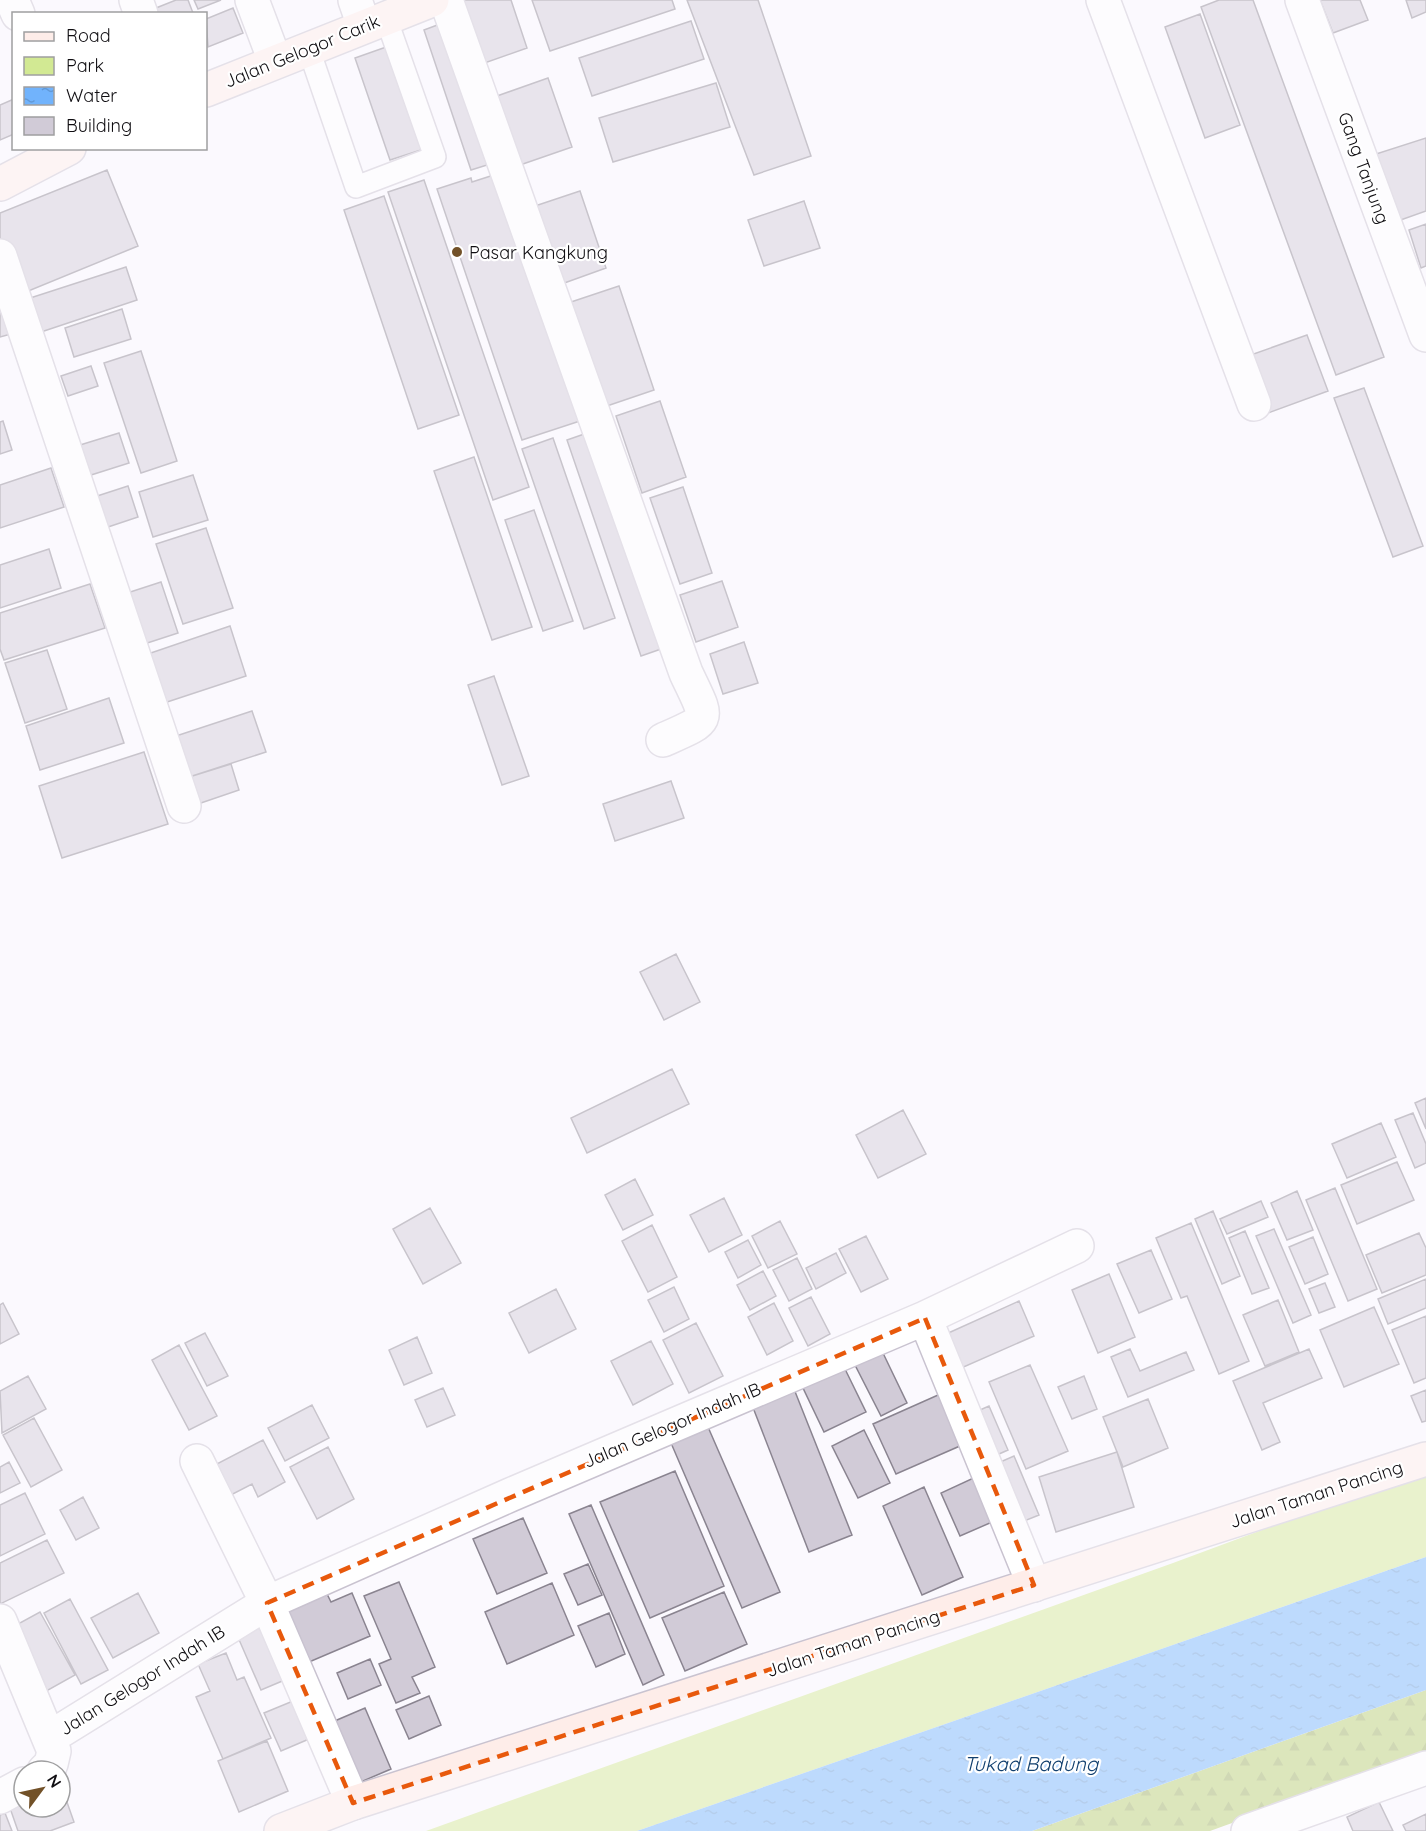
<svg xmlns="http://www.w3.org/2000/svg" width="1426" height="1831" viewBox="0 0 1426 1831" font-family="Quicksand,sans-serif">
  <defs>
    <pattern id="forest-firs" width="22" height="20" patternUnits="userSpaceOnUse" patternTransform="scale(1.5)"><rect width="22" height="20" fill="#b6ce6d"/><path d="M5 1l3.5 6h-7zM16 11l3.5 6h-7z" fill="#9bb05d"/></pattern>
    <pattern id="water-ripples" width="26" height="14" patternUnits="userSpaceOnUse" patternTransform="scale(1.5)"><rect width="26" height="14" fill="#71b3fc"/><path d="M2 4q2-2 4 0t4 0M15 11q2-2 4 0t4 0" fill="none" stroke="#6199d7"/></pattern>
  </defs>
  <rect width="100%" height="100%" fill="#fbf9fe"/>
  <path fill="#d2e993" d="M1426,1469V1557L637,1831H426L1173,1563Z"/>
  <path fill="url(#forest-firs)" d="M1426,1690V1753L1210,1831H1032Z"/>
  <path fill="url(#water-ripples)" d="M1426,1557V1690L1032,1831H637Z"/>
  <path fill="#d1cbd7" stroke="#8a8490" stroke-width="1.5" d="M176,0H188L193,13L153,14L151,10Z
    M194,0H221L198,9Z
    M463,0H511L527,48L476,66Z
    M532,0H672L675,9L550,51Z
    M687,0H758L811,156L754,175Z
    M1219,0H1253L1384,357L1336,375L1201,7Z
    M1320,0H1360L1368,20L1333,33Z
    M1406,0H1426V12L1412,18Z
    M233,8L243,33L208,47L206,19Z
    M1200,14L1240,125L1205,138L1165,27Z
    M691,21L704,59L592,96L579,58Z
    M440,24L487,165L471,170L424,30Z
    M389,46L424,149L390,160L355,58Z
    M548,78L572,147L520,165L497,96Z
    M716,83L730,127L613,162L599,118Z
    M14,99V134L0,140V105Z
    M1426,138V211L1395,222L1373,155Z
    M107,170L138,246L21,294L0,243V213Z
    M500,173L583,420L522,440L437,189L471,178L472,182Z
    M424,180L529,487L493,500L388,192Z
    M580,191L606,268L556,286L529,208Z
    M384,196L459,415L418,429L344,210Z
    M804,201L820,248L764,266L748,220Z
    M1426,224V266L1421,268L1409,230Z
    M126,267L137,300L35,334L24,300Z
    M619,286L654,390L598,409L562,305Z
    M122,309L131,339L74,357L65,328Z
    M3,311L11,334L0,337V312Z
    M1307,335L1328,391L1268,413L1248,356Z
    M141,351L177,461L141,473L104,363Z
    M91,366L98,386L68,396L61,376Z
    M1364,388L1423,546L1393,557L1334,398Z
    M660,401L686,477L642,493L616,416Z
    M3,421L12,450L0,454V422Z
    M590,432L664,648L641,656L567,440Z
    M119,433L129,463L91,475L80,445Z
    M553,438L615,618L584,629L522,449Z
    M474,457L532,627L492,640L434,471Z
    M51,468L64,507L0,528V485Z
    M193,475L208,520L153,537L139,492Z
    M128,486L138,517L102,529L91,498Z
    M683,487L712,573L680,584L650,498Z
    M534,510L573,621L543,631L505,520Z
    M206,528L233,608L183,624L156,544Z
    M49,549L61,588L0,608V565Z
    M722,581L738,627L696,642L680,595Z
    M161,582L178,633L138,646L121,595Z
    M90,584L105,628L4,660L0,649V613Z
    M230,626L246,676L158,705L142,656Z
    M744,642L758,683L723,694L710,654Z
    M47,650L67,709L25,723L5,663Z
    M494,676L529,776L502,785L468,685Z
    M109,698L124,743L40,770L26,726Z
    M252,711L266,752L186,778L173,737Z
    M144,752L168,824L62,858L39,786Z
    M231,764L239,790L195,805L186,778Z
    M671,781L684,818L615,841L603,804Z
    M676,954L700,1002L664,1020L640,972Z
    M672,1069L689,1104L587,1153L571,1118Z
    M1426,1098V1129L1415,1103Z
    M903,1110L926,1154L878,1178L856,1135Z
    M1413,1113L1426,1144V1163L1415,1168L1395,1120Z
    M1381,1123L1396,1157L1347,1178L1332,1144Z
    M1397,1162L1414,1200L1357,1224L1341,1185Z
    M635,1179L653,1215L623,1230L605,1195Z
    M1335,1188L1377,1289L1348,1301L1306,1200Z
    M1297,1191L1313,1230L1287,1240L1271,1203Z
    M724,1198L742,1235L709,1252L690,1215Z
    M1261,1201L1268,1217L1227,1234L1220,1219Z
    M430,1208L461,1263L423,1284L393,1229Z
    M1213,1211L1240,1276L1222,1284L1195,1219Z
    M780,1221L797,1254L768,1268L752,1236Z
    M1191,1223L1249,1361L1219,1374L1187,1296L1181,1298L1156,1238Z
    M652,1225L677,1277L648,1292L622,1241Z
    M1274,1229L1311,1315L1293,1323L1256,1236Z
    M1245,1231L1269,1288L1252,1294L1229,1238Z
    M1419,1233L1426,1248V1275L1382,1293L1366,1255Z
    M866,1236L888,1279L861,1292L839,1249Z
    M1313,1237L1328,1274L1305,1284L1289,1247Z
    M748,1240L761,1265L738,1278L725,1252Z
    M1151,1250L1172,1299L1139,1313L1117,1264Z
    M836,1253L846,1273L816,1289L806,1268Z
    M797,1258L812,1289L789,1301L773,1270Z
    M763,1271L776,1296L750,1310L737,1285Z
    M1109,1274L1135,1337L1098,1353L1072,1290Z
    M1426,1279V1308L1388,1324L1378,1299Z
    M1325,1283L1335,1307L1319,1313L1309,1289Z
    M674,1287L689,1319L664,1332L648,1300Z
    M556,1289L576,1329L529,1353L509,1313Z
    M811,1297L830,1334L808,1346L789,1308Z
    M1278,1300L1299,1352L1265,1366L1243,1315Z
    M1019,1301L1034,1336L959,1369L944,1335Z
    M3,1303L19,1334L0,1344V1305Z
    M774,1303L793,1341L767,1355L748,1317Z
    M1374,1307L1399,1364L1344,1387L1320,1330Z
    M1426,1316V1378L1414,1383L1392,1330Z
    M696,1323L723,1376L689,1393L663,1340Z
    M205,1333L228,1376L207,1386L185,1343Z
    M417,1337L432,1373L404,1385L389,1350Z
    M651,1341L673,1384L633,1405L611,1361Z
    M179,1345L217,1416L189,1430L152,1360Z
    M1130,1349L1140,1371L1186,1352L1194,1370L1128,1397L1111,1357Z
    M1309,1349L1322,1378L1263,1403L1280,1442L1262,1450L1233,1381Z
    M882,1351L907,1403L881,1416L855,1365Z
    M1030,1365L1068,1451L1026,1469L989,1382Z
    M844,1367L866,1412L824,1432L803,1388Z
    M28,1376L46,1409L2,1433L0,1391Z
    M1084,1376L1097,1409L1072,1419L1058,1387Z
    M443,1388L455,1415L427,1427L415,1400Z
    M794,1389L852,1535L809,1552L752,1405Z
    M1426,1390V1421L1422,1422L1411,1396Z
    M947,1391L969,1442L896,1474L873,1424Z
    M1148,1399L1168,1448L1123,1467L1103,1417Z
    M312,1405L329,1438L285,1461L268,1428Z
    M989,1406L1008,1450L990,1458L971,1414Z
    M34,1418L62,1470L31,1487L3,1435Z
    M708,1427L780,1592L742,1608L671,1443Z
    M864,1430L890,1483L858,1498L832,1446Z
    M263,1440L285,1482L258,1497L252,1484L227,1497L211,1467Z
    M328,1447L354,1499L317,1519L290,1467Z
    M1117,1452L1134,1507L1056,1532L1039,1477Z
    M1014,1456L1039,1515L1014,1525L989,1467Z
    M9,1462L20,1483L0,1493V1467Z
    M675,1471L724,1586L650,1618L600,1502Z
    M980,1475L999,1519L960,1536L941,1493Z
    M924,1487L963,1577L922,1595L883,1506Z
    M25,1493L45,1534L0,1556V1505Z
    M83,1497L99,1528L76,1540L60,1510Z
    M591,1505L664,1675L643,1685L569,1514Z
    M523,1518L547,1573L497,1594L473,1539Z
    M47,1540L64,1573L0,1604V1563Z
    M588,1564L602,1595L578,1605L564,1574Z
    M399,1582L435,1667L412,1677L420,1693L396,1703L379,1664L391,1659L364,1596Z
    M552,1583L574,1635L507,1664L485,1612Z
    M724,1592L747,1644L685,1671L662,1618Z
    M138,1593L159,1633L113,1658L91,1618Z
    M352,1593L370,1636L302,1665L280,1614L327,1594L331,1602Z
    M70,1599L108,1670L81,1684L44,1613Z
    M40,1612L75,1675L41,1694L7,1630Z
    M609,1613L625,1654L596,1667L578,1626Z
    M264,1624L287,1679L261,1690L237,1635Z
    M226,1653L237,1680L244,1677L271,1738L223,1759L196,1697L210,1691L198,1664Z
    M370,1659L381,1685L348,1699L337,1673Z
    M429,1696L441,1725L409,1739L396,1710Z
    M293,1701L309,1739L281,1751L264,1713Z
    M365,1708L391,1769L356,1784L330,1723Z
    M267,1741L288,1791L239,1812L218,1761Z
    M62,1788L74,1822L50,1831H18L10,1808L24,1803V1807H60Z
    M1379,1802L1393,1831H1353L1347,1817Z
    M5,1813L12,1831H0V1815Z
    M1426,1814V1831H1406L1403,1825Z"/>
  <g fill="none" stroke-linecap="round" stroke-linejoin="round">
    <defs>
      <path id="lane" d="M308,47L356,187L435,157L386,18"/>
      <path id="street" d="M12,0L18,14
        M136,0L141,14
        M252,0L275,61
        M355,0L364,26
        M446,0L686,673C709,722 713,718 663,740
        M1103,0L1254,404
        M1302,0L1426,335
        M0,256L184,806
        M925,1318L1034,1585
        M197,1461L267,1603L353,1803
        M0,1621L54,1751L51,1764L44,1771
        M49,1738L267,1603L510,1495L925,1318L1077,1246
        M0,1797L24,1784
        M1248,1831L1426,1768"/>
      <path id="secondary" d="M206,90L432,0
        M0,184L69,148
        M281,1831L353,1803L1426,1459"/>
    </defs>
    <use href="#lane" stroke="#c9c3d0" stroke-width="24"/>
    <use href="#street" stroke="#c9c3d0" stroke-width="36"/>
    <use href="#secondary" stroke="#c9c3d0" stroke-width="36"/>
    <use href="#lane" stroke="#fff" stroke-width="21"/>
    <use href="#street" stroke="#fff" stroke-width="33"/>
    <use href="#secondary" stroke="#feede9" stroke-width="33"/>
  </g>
  <path d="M0 0H1426V1831H0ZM925,1318L1034,1585L353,1803L267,1603Z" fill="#fbf9fe" fill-opacity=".55" fill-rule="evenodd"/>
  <path fill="none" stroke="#e8590c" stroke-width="4.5" stroke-dasharray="12 8" stroke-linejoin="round" d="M925,1318L1034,1585L353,1803L267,1603Z"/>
  <circle fill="#725128" stroke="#fff" stroke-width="2" cx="457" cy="252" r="6"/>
  <g text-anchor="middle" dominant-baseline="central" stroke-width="4.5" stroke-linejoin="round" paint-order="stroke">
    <g font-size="18" fill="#100e12" stroke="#fff">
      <text transform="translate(302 51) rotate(-22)">Jalan Gelogor Carik</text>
      <text transform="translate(1364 168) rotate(70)">Gang Tanjung</text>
      <text transform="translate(672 1425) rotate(-23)">Jalan Gelogor Indah IB</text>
      <text transform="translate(1316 1494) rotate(-18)">Jalan Taman Pancing</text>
      <text transform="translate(853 1643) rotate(-18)">Jalan Taman Pancing</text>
      <text transform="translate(142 1680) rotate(-32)">Jalan Gelogor Indah IB</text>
    </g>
    <g font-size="18" fill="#100e12" stroke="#fff" text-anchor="start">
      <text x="469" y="252">Pasar Kangkung</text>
    </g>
    <g font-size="20" font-style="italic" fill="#12406f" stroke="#fff">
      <text x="1031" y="1763">Tukad Badung</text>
    </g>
  </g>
  <rect x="12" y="12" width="195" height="138" fill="#ffffff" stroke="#9f9fa0" stroke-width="1.5"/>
  <rect x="24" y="32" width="30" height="9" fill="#feede9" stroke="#9f9fa0" stroke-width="1.5"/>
  <text x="66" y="42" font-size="18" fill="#100e12">Road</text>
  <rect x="24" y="57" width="30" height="18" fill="#d2e993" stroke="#9f9fa0" stroke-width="1.5"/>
  <text x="66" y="72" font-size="18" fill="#100e12">Park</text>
  <rect x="24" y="87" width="30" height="18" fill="url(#water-ripples)" stroke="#9f9fa0" stroke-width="1.5"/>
  <text x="66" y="102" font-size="18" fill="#100e12">Water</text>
  <rect x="24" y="117" width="30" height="18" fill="#d1cbd7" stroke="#9f9fa0" stroke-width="1.5"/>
  <text x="66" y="132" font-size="18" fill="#100e12">Building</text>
  <g transform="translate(42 1789) rotate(57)"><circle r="28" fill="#ffffff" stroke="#9f9fa0" stroke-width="1.5"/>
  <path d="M0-4.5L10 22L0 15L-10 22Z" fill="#725128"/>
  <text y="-9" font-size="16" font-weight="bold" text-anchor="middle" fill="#100e12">N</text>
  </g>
</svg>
